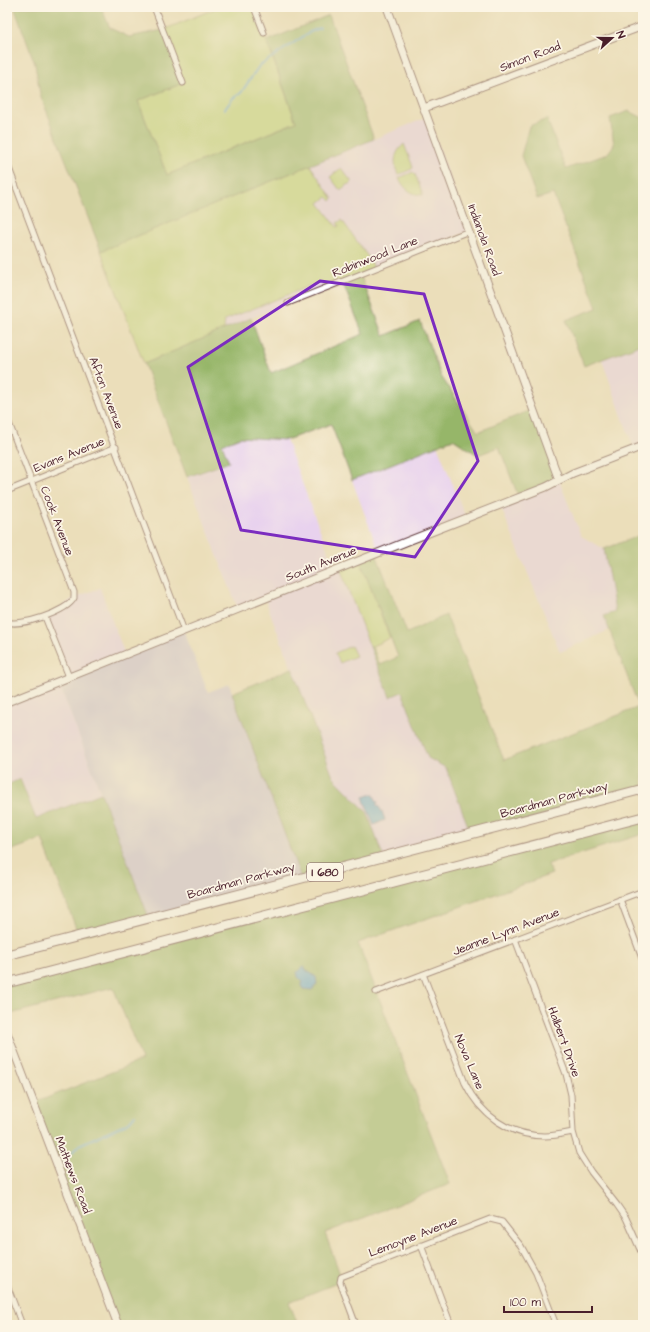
<svg xmlns="http://www.w3.org/2000/svg" width="650" height="1332" viewBox="0 0 650 1332" font-family="'Architects Daughter',sans-serif">
  <rect width="100%" height="100%" fill="#fcf5e5"/>
  <filter id="ink" filterUnits="userSpaceOnUse"><feTurbulence type="fractalNoise" baseFrequency=".025" numOctaves="2"/><feDisplacementMap in="SourceGraphic" scale="8" xChannelSelector="R" yChannelSelector="G"/><feConvolveMatrix kernelMatrix="1 2 1 2 8 2 1 2 1" color-interpolation-filters="sRGB"/></filter>
  <filter id="wash" filterUnits="userSpaceOnUse"><feTurbulence type="fractalNoise" baseFrequency=".012" numOctaves="4" result="noise"/><feDisplacementMap in="SourceGraphic" scale="16" xChannelSelector="R" yChannelSelector="G"/><feGaussianBlur stdDeviation="0.9" result="paint"/><feColorMatrix in="noise" values="0 0 0 0 0 0 0 0 0 0 0 0 0 0 0 0 0 1.4 0 .05"/><feComposite in="paint" operator="in"/></filter>
  <g filter="url(#wash)">
    <rect width="100%" height="100%" fill="#ebdeba"/>
    <path fill="#e8d2ee" d="M428,117L469,231L289,302L144,364L101,251Z
      M643,344V446L634,449L602,360Z
      M240,437L286,440L335,570L340,568L390,697L402,692L428,758L446,768L471,834L383,856L367,812L333,777L265,599L238,609L187,477L229,462L222,444Z
      M437,445L466,518L379,552L352,480Z
      M559,480L581,536L604,549L615,611L604,616L609,630L560,652L500,505Z
      M100,588L125,655L69,677L45,617L74,598Z
      M58,681L101,793L36,819L21,779L7,785V702Z"/>
    <path fill="#c9bfd7" d="M184,631L208,692L229,684L301,878L149,918L58,681Z"/>
    <path fill="#bed479" stroke="#847a52" d="M219,7H254L296,122L167,175L138,101L183,83L163,30Z
      M404,144L413,167L412,169L398,175C393,162 394,153 404,144Z
      M310,165L333,199L331,201L327,197L319,203L337,227L339,226L337,223L342,220L371,261L374,268L325,288L322,281L225,320L224,330L144,364L101,251Z
      M341,168L352,182L340,190L330,177Z
      M413,172L415,174L423,195C412,195 404,189 399,178Z
      M360,560L390,638L370,647L340,568Z
      M351,646L356,656L340,663L335,653Z"/>
    <path fill="#96b669" stroke="#706a4a" d="M14,7H101L110,28L129,37L163,30L183,83L138,101L167,175L296,122L267,41L329,15L374,139L101,251L40,94L35,64Z
      M629,111L643,118V344L584,366L566,320L597,308L553,194L537,199L521,156L529,126L547,119L566,169L607,154L614,145L610,118Z
      M360,274L384,336L420,321L441,376L478,432L533,409L559,480L519,498L499,447L478,455L453,439L352,480L331,424L286,440L240,437L222,444L229,462L187,477L144,364L251,318L271,373L363,334L342,281Z
      M643,534V789L471,834L446,768L428,758L402,692L390,697L370,647L372,646L380,665L398,657L360,560L376,554L407,633L446,615L504,760L639,707L604,616L615,611L604,549Z
      M292,668L333,777L367,812L383,856L301,878L232,693Z
      M20,779L36,819L101,793L149,918L79,936L42,839L7,852V785Z
      M643,817V834L548,864L552,874L358,943L450,1184L325,1233L341,1277L340,1282L289,1302L298,1325H118L34,1103L142,1060L113,987L7,1015V983Z"/>
    <path fill="#5fa5d5" stroke="#546280" d="M373,794L378,803L376,804C381,808 383,814 385,820L374,825L364,800V797Z
      M304,966L306,970L316,977L317,984L312,990L303,989L301,986L303,982L298,977L297,972Z"/>
    <g fill="none" stroke-linecap="round" stroke-linejoin="round">
      <path stroke="#5fa5d5" stroke-width="2" d="M225,109L233,98L241,93L259,66L310,32L320,28
        M63,1162L79,1145L129,1122L135,1115"/>
    </g>
  </g>
  <g filter="url(#ink)">
    <g fill="none" stroke-linecap="round" stroke-linejoin="round">
      <defs>
        <path id="street" d="M154,7L183,83
          M254,7L264,33
          M7,163L184,631
          M288,303L469,231
          M7,418L74,592V598C67,612 20,627 7,622
          M7,491L116,447
          M45,617L69,677
          M620,899L643,961
          M515,939L566,1074L571,1095L573,1132L579,1153L591,1172L617,1205L626,1218L643,1256
          M423,974L465,1083C480,1115 510,1136 545,1136C554,1136 563,1134 573,1132
          M376,992L643,891
          M7,1056L15,1053
          M421,1245L451,1325
          M7,1285L22,1325
          M356,1325L340,1282L341,1277L490,1219L502,1222L521,1246L536,1273L556,1325"/>
        <path id="secondary" d="M387,7L559,480
          M424,108L643,26
          M7,702L408,541L546,487L573,473L643,446
          M7,1033L118,1325"/>
        <path id="highway" d="M7,955L643,789
          M7,983L643,817"/>
      </defs>
      <use href="#street" stroke="#623c40" stroke-width="7"/>
      <use href="#secondary" stroke="#623c40" stroke-width="9"/>
      <use href="#highway" stroke="#623c40" stroke-width="11"/>
      <use href="#street" stroke="#fff" stroke-width="5"/>
      <use href="#secondary" stroke="#fff" stroke-width="7"/>
      <use href="#highway" stroke="#fff" stroke-width="9"/>
    </g>
  </g>
  <path d="M0 0H650V1332H0ZM320,281L424,294L478,461L415,557L241,530L188,367Z" fill="#ebdeba" fill-opacity=".55" fill-rule="evenodd"/>
  <path fill="none" stroke="#7b2cbf" stroke-width="3" stroke-linejoin="round" d="M320,281L424,294L478,461L415,557L241,530L188,367Z"/>
  <g text-anchor="middle" dominant-baseline="central" stroke-width="3.5" stroke-linejoin="round" paint-order="stroke">
    <rect fill="#fcf5e5" stroke="#7f5f63" stroke-width="1" x="307" y="863" width="36" height="18" rx="3"/>
    <g font-size="11" font-weight="bold" fill="#4a1f2b">
      <text x="325" y="872">I 680</text>
    </g>
    <g font-size="12" fill="#4a1f2b" stroke="#fcf5e5">
      <text transform="translate(530 57) rotate(-21)">Simon Road</text>
      <text transform="translate(484 240) rotate(70)">Indianola Road</text>
      <text transform="translate(375 257) rotate(-22)">Robinwood Lane</text>
      <text transform="translate(106 393) rotate(69)">Afton Avenue</text>
      <text transform="translate(69 455) rotate(-22)">Evans Avenue</text>
      <text transform="translate(57 521) rotate(69)">Cook Avenue</text>
      <text transform="translate(321 564) rotate(-22)">South Avenue</text>
      <text transform="translate(554 800) rotate(-15)">Boardman Parkway</text>
      <text transform="translate(241 881) rotate(-15)">Boardman Parkway</text>
      <text transform="translate(506 932) rotate(-21)">Jeanne Lynn Avenue</text>
      <text transform="translate(564 1042) rotate(70)">Halbert Drive</text>
      <text transform="translate(469 1062) rotate(67)">Nova Lane</text>
      <text transform="translate(73 1175) rotate(69)">Mathews Road</text>
      <text transform="translate(413 1237) rotate(-21)">Lemoyne Avenue</text>
    </g>
  </g>
  <rect width="650" height="1332" fill="none" stroke="#fcf5e5" stroke-width="24"/>
  <g transform="translate(612 38) rotate(69)" stroke="#fcf5e5" stroke-width="3" paint-order="stroke">
  <path d="M0-3L7 15L0 10L-7 15Z" fill="#4a1f2b"/>
  <text y="-6" font-size="11" font-weight="bold" text-anchor="middle" fill="#4a1f2b">N</text>
  </g>
  <path d="M504 1306v6h88v-6" fill="none" stroke="#4a1f2b" stroke-width="2"/>
  <text x="510" y="1306" font-size="12" fill="#4a1f2b" stroke="#fcf5e5" stroke-width="3" paint-order="stroke">100 m</text>
</svg>
